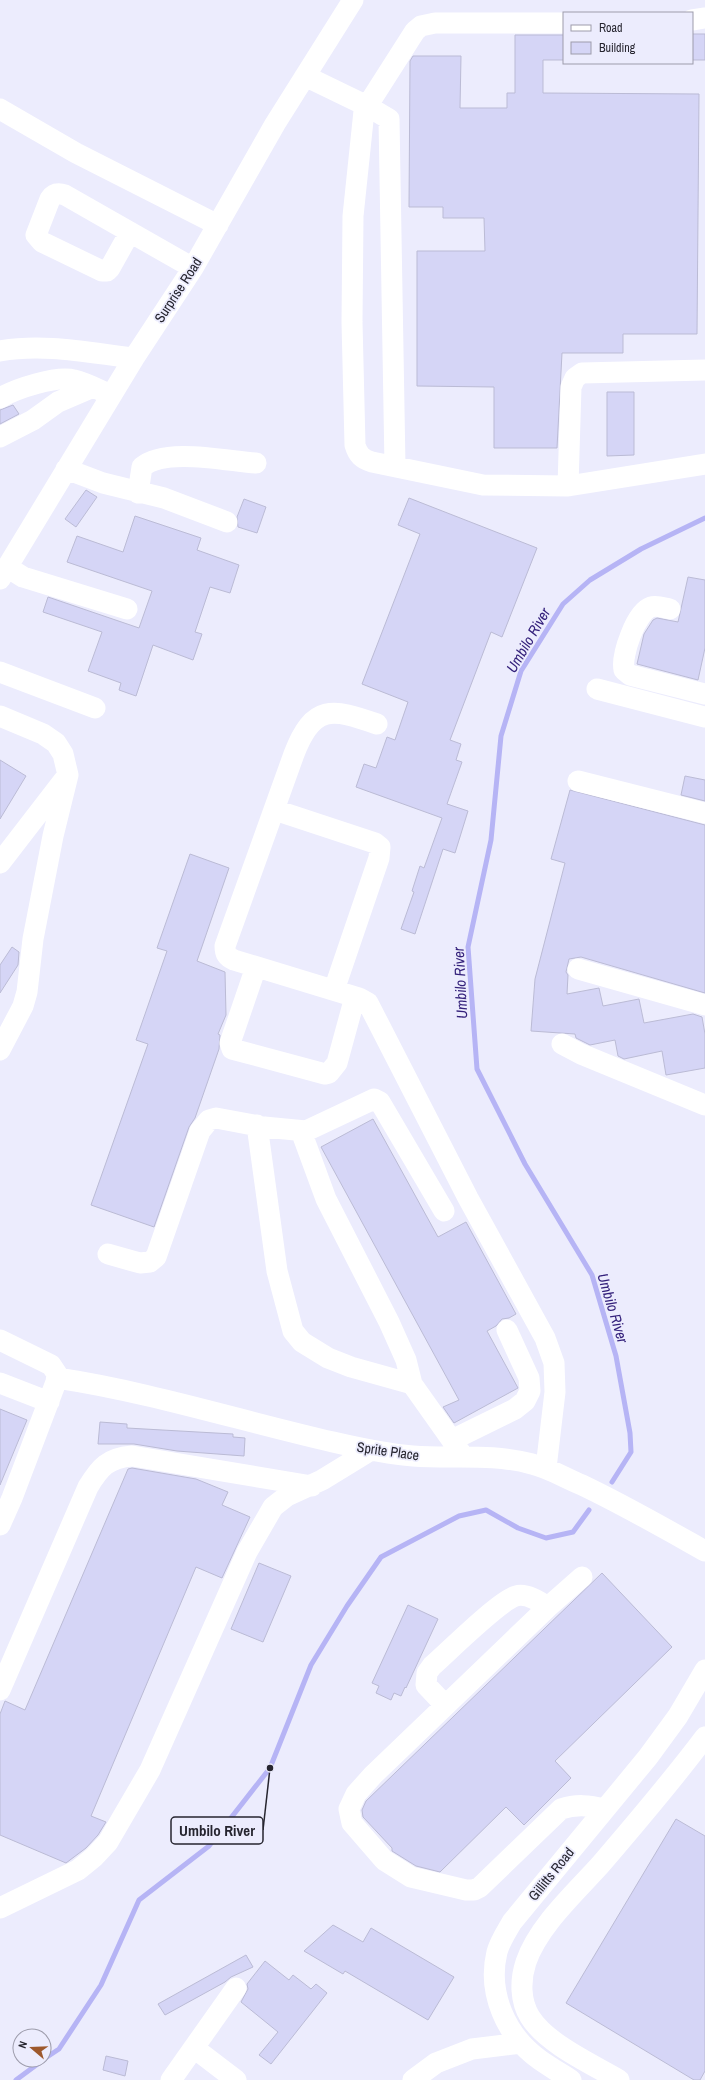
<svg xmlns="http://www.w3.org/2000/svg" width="705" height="2080" viewBox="0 0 705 2080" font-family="'Archivo Narrow',sans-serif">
  <rect width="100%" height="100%" fill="#ececfd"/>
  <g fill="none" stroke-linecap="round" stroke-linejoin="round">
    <path stroke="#b6b4f5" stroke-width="5" d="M612,1482L631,1452L630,1433L616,1356L592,1275L525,1164L477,1069L468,947L491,840L501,736L521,671L563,604L590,580L641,549L705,518
      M44,2059L59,2049L101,1985L139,1900L209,1846L270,1768L311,1665L347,1606L381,1557L459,1516L486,1510L518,1528L546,1538L573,1532L589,1510
      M16,2080L43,2060"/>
  </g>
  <path fill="#d5d5f6" stroke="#bbbbd5" d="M692,34H705V60H692Z
    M515,35H564V60H543V93L699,94L697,334H623V353H562L557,448H494V387L417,386V251H485L484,218H443V207H409L410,61L413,56H461L460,108H507V93H515Z
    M607,392H634V455L607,456Z
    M13,405L19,414L0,424V410Z
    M86,490L97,497L76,527L65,519Z
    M409,498L537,548L502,637L491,632L450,740L461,744L456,760L462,762L447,804L468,811L455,853L443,849L415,934L401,929L414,892L412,891L420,866L424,868L442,818L356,787L364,764L376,768L387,737L395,740L408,702L362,684L420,534L398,525Z
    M244,499L266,507L257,533L238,527L237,517Z
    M135,516L201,538L197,550L239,565L230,593L210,587L195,632L202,634L193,660L153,645L136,696L119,690L121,683L88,671L102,632L43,612L48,597L139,628L152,591L67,562L77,536L123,552Z
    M688,577L705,580V648L698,680L637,664L644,634L653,620L657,618L678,622Z
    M0,760L26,776L0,819Z
    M685,776L705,780V801L681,795Z
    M570,790L705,825V993L581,957L569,959L566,972L568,975L567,994L599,988L603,1006L639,999L644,1023L693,1014L702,1017L705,1034V1068L666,1075L662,1051L624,1059L618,1056L615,1040L590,1045L576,1038L575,1034L531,1031L535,979L565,863L551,859Z
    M190,854L229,868L197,961L225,972L226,1015L218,1034L220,1035L219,1049L195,1118L189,1127L154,1227L91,1205L148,1044L136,1040L167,951L157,948Z
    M12,947L19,952L18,965L0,993V965Z
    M373,1119L438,1237L466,1222L516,1314L509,1318L502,1319L496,1326L487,1331L518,1388L454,1423L443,1407L459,1400L321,1147Z
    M0,1409L27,1420L0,1485Z
    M100,1422L127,1424V1428L233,1434V1437L245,1438L244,1456L177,1451L134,1444H98Z
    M132,1468L196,1479L228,1492L222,1505L250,1517L222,1578L196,1567L91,1816L106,1822L98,1835L86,1848L66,1863L0,1835V1714L5,1701L25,1710L128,1469Z
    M259,1563L291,1576L263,1642L231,1629Z
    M602,1573L672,1647L555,1761L571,1778L524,1825L506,1807L440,1872L416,1866L392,1851V1848L363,1817L362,1810L366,1801Z
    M408,1605L438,1619L406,1688L405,1687L401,1696L394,1693L391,1700L376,1693L379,1686L372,1683Z
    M676,1819L705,1836V2071L700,2080H694L566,2003Z
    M333,1925L363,1942L371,1928L454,1977L428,2020L345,1971L343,1974L304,1951Z
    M246,1955L253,1967L231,1977L225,1982L165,2015L158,2004Z
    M265,1961L289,1980L293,1975L311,1989L316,1984L327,1993L271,2064L259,2055L278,2032L241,2002L248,1989L247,1984Z
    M106,2056L128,2061L125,2076L103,2070Z"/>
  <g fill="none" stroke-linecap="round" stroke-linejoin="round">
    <path stroke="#fff" stroke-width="21" d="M692,20L705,18
      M564,23H435L421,26L415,31L364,111L353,216L352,322L355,445C358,455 362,459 372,462L483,485L568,486L705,464
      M305,76L367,106L389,119L395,466
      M0,109L76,153L218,225
      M130,232L110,268L107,271H102L42,242L36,235L50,199C54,193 59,193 65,195L193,268
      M0,351C44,343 90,353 134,358
      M0,398C15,389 57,375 74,380C87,383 99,390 111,395
      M0,437L33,420L58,402L93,387
      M66,469L103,483L164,498L227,522
      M568,486L571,387L575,378L582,373L705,370
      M138,493L142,467C165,447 227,461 256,463
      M7,567L23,577L127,609
      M0,579L134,358L193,268L275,124L353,0
      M670,609C664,608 657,605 651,607C636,612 621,655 624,670L630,675L705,694
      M0,672L95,708
      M597,689L705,717
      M0,716L43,734L56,743L63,754L68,775L53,836L33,939L27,992L23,1006L0,1050
      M377,724C332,708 313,704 294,754L225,946C225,954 227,957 234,960L359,998L368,1003L468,1198L545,1338L554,1363L555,1392L546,1468
      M578,781L705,813
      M275,810L375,843L380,847L379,858L334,990
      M0,863L64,780
      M256,967L230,1043L232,1049L325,1074L329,1073L337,1063L355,997
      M578,969L705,1005
      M562,1044L581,1054L705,1105
      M257,1125L277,1271L293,1331L302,1342L328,1358L351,1367L412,1384
      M301,1131L326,1199L389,1322L406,1360L412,1384L463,1456
      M108,1254L140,1263L150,1262L156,1257L200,1131L209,1120L216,1118L264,1127L306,1131L374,1099L380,1102L444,1211
      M0,1340L51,1365L57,1374L56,1382L12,1498L0,1525
      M57,1378C150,1392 241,1421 333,1442C359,1448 386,1454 413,1456C454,1459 491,1453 532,1464C549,1468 565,1478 582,1485C624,1505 664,1528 705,1551
      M0,1383L49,1402
      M452,1440L515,1409L525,1401L530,1391L529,1378L507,1330
      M582,1577L548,1607L373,1775L356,1794L349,1809L352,1823L384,1860L411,1877L466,1890H474L480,1887L561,1809C576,1804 589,1805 605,1809
      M0,1690L88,1487C100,1467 108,1458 132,1456L312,1486
      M444,1704L426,1685L427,1673L432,1666C448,1652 499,1601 516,1596C526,1593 539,1601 548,1607
      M0,1908L78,1870L94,1857L108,1842L150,1770L247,1552L273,1507L287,1496L322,1480L371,1450
      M194,2048L236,2080
      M171,2080L236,1988
      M413,2080L436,2063L472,2049L521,2043
      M571,2080C560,2073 550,2067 540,2060C506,2036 487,1993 497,1952C500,1941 507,1931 512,1922L648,1757L678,1716L705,1670
      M619,2080C592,2064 547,2044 530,2017C520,2001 520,1980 526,1962C538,1926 576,1892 601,1864C637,1822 672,1781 705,1737"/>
  </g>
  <g text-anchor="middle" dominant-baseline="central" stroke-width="3.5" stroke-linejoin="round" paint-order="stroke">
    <g font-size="14" fill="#26252f" stroke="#ececfd">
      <text transform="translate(178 290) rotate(-57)">Surprise Road</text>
      <text transform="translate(388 1451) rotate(8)">Sprite Place</text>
      <text transform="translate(551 1874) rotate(-51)">Gillitts Road</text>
    </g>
    <g font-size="15" font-style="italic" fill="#34217b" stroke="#ececfd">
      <text transform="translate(528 640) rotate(-60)">Umbilo River</text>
      <text transform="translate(460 983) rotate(-93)">Umbilo River</text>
      <text transform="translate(613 1308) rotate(73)">Umbilo River</text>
    </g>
  </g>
  <path fill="none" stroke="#26252f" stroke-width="1.5" d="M270 1768L263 1830"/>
  <circle fill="#26252f" stroke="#ececfd" stroke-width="1.5" cx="270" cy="1768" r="4"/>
  <rect fill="#ececfd" stroke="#26252f" stroke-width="1.5" x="171" y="1817" width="92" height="27" rx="4"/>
  <g font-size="15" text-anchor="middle" font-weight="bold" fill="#26252f">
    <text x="217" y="1836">Umbilo River</text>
  </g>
  <rect x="563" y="12" width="130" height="52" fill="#ececfd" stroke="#9d9cab"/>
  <rect x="571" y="25" width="20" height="6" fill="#ffffff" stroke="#9d9cab"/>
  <text x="599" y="32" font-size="12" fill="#26252f">Road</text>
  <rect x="571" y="42" width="20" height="12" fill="#d5d5f6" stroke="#9d9cab"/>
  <text x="599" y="52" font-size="12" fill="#26252f">Building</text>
  <g transform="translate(32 2048) rotate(289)"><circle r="19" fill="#ececfd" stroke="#9d9cab"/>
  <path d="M0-3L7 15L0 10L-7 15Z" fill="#9d582c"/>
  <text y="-6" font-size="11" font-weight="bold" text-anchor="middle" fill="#26252f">N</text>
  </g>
</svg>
